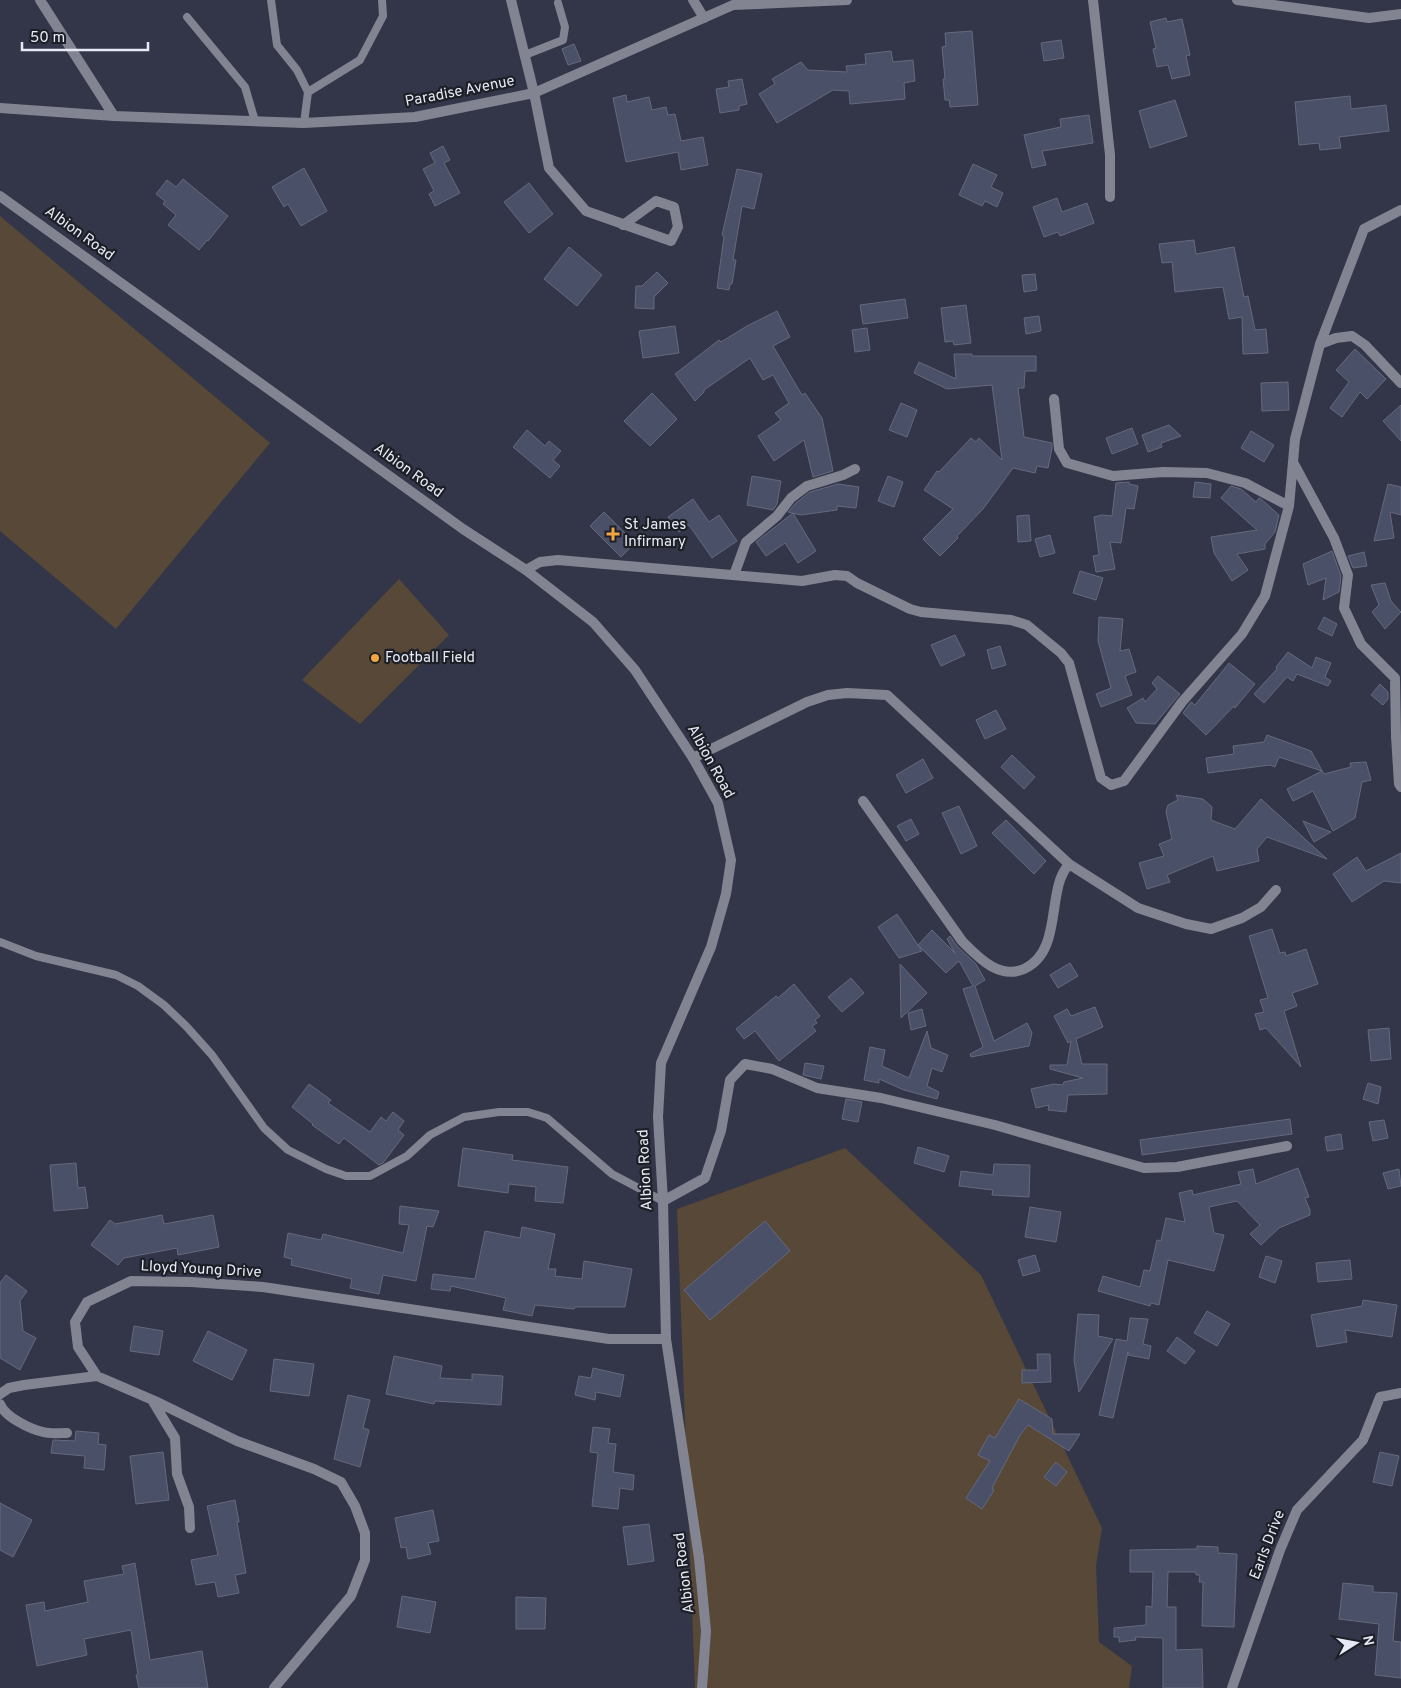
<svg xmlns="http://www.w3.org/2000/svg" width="1401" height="1688" viewBox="0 0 1401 1688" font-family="Overpass,sans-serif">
  <rect width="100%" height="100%" fill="#333648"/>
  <path fill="#574837" d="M0,216L270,443L116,629L0,531Z
    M399,579L449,635L360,724L302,680Z
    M845,1148L981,1275L1102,1528L1096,1566L1099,1642L1132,1666L1129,1688H695L677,1209Z"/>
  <path fill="#4b5069" stroke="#65697d" d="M1166,18L1167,22L1182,19L1190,55L1186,56L1190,75L1172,79L1168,65L1157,67L1153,49L1156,48L1150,22Z
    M972,31L978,105L950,107L949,100H945L943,79H945L942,47L946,46L945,33Z
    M1061,40L1064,58L1044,61L1041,43Z
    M574,44L581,61L568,65L562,49Z
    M891,51L893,62L913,60L915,81L904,83L905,99L850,104L849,91L833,90L777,123L759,94L775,84L772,79L801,62L808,70L847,72L846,66L866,64L865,54Z
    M742,79L747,104L739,106V110L720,113L716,89L729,87L728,81Z
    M626,95L627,102L649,97L652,110L666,107L668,115L675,114L681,141L703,137L708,165L681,170L678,152L626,162L613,98Z
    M1350,96L1351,109L1386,105L1389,131L1339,137L1341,148L1320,150L1319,143L1299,145L1295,102Z
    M1175,100L1187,136L1150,148L1139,111Z
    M1089,115L1093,143L1042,151L1046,165L1032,168L1024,135L1061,127L1060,119Z
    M443,146L450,160L444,163L460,193L435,206L429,194L434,191L423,169L435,163L430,153Z
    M973,164L997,175L991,187L1003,193L997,207L985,201L982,206L959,195Z
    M304,168L327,211L301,226L288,204L284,207L272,187Z
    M737,169L762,174L754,209L742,206L733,260H736L732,284H730L729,290L717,288L724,236L722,235Z
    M183,179L228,216L208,241L207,240L199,250L168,225L176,215L163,204L165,201L156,194L167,180L176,187Z
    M529,183L553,214L529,233L504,202Z
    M1057,198L1062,212L1087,203L1094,223L1060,236L1058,232L1044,237L1033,207Z
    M1194,240L1196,254L1234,247L1244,297L1248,296L1255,330L1266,329L1268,353L1243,354L1242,317L1229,319L1223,287L1175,292L1172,262L1162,263L1159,244Z
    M569,247L602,275L577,306L544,279Z
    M657,272L668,283L654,297V309L635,308L636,286H642Z
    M1035,274L1037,290L1024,292L1022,275Z
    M905,299L908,318L863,324L860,305Z
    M966,305L971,343L954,345L953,341L945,342L941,308Z
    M777,311L790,337L773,346L802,395L805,393L822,418L833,471L813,477L804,440L774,461L758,436L781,420L775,413L789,403L773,375L763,380L750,358L704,390V392L695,401L675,374L719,340L721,342L747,326Z
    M1039,316L1041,331L1026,334L1024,318Z
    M675,326L679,353L643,358L639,331Z
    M867,328L870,350L855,352L852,330Z
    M1355,349L1386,379L1367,399L1360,392L1342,417L1330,408L1349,382L1336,370Z
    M954,354H972V356H1036V371H1025L1024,388H1018L1024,437L1052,443V448L1048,468L1037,466L1035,473L1013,468L983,509L957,536L958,538L940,556L923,539L953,509L924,490L937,471L939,472L971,438L976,442L979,438L1002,460L992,385L947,389L914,373L919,362L956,379Z
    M1288,382L1289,410L1262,411L1261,383Z
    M652,393L677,419L650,446L624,421Z
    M901,403L917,410L907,437L889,430Z
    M1401,405V441L1383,421Z
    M1169,425L1181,436L1161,443L1162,447L1148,452L1142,435Z
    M1132,428L1138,444L1112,454L1106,438Z
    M527,430L545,446L549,441L561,451L553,460L560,466L550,478L513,447Z
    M1251,431L1274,445L1264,462L1241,448Z
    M752,476L781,481L777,504L773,510L747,505Z
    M888,476L903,482L894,507L878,501Z
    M1129,482V484L1138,486L1134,509L1126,508L1121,543L1110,542L1115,569L1096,572L1093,556L1099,555L1094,517L1102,515L1112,516L1116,483Z
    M1195,482L1211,484L1210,498L1193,497Z
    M838,484L859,487L856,508L837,506V510L801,515L788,512L796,503L810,492Z
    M1388,484L1401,487V515L1390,512L1394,538L1374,541Z
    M1231,486L1241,489L1256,502L1259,498L1261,499L1279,515L1275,532L1265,544V549L1237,554L1248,570L1232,581L1214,553L1211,537L1257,530L1221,498Z
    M693,499L709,522L719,515L737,541L712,558L689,525L679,532L668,517Z
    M604,512L635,543L621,557L590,526Z
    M793,513L816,551L798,563L785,543L766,556L756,542Z
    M1029,515L1031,541L1018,542L1017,516Z
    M1050,535L1055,553L1040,557L1035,539Z
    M1332,551L1341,576L1339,592L1323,600L1326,578L1308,585L1303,564Z
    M1364,552L1367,566L1353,568L1348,556Z
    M1080,571L1103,578L1096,600L1073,593Z
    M1385,583L1391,601L1401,612L1385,629L1372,612L1379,605L1371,585Z
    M1099,617L1123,619L1120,651L1129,649L1136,672L1125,676L1132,695L1101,707L1096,694L1111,688L1098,641Z
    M1324,617L1337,624L1332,636L1318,629Z
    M955,635L965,655L941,666L931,645Z
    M1000,646L1006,665L992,669L987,650Z
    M1288,652L1312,668L1316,657L1331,663L1325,677L1331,681L1328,686L1297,674L1293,681L1287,677L1264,703L1254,694L1277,669L1276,667Z
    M1229,663L1255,684L1235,708L1234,706L1206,735L1183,713L1191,702L1195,705Z
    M1158,676L1180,694L1155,724L1136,723L1127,708L1143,698L1145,702L1157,689L1152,683Z
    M1380,684L1388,692V699L1383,705L1371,695Z
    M996,710L1006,729L985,739L976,720Z
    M1267,735L1311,751L1324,774L1351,767L1350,763L1366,762L1371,780L1362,782L1355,818L1333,831L1313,791L1293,801L1287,789L1322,771L1279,757L1275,767L1270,765L1208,773L1206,758L1234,754L1233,746L1264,742Z
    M1012,755L1035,777L1024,789L1001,767Z
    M923,759L933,778L906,793L896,775Z
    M1176,795L1203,799L1212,807L1211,820L1235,829L1261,799L1327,859L1267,837L1257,849L1259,861L1217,871L1213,856L1167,875L1170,882L1147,889L1139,863L1164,856L1159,844L1172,839L1166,812L1168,805L1178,800Z
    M959,806L977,846L961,854L942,813Z
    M911,819L919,834L906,841L897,826Z
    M1006,820L1046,861L1034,874L992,833Z
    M1303,821L1331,832L1314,842Z
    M1401,853V883L1384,881L1352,902L1333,874L1357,857L1366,871Z
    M897,914L918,945L932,930L955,953L947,939L950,936L957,946L976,964L985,980L975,986L994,1041L1027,1023L1032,1033L1029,1046L971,1057L970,1054L983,1047L963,989L973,986L959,961L946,973L918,945L922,951L899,958L878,927Z
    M1272,929L1280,953L1285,952L1286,956L1306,949L1318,984L1292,993L1297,1006L1284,1011L1301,1067L1266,1028L1260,1030L1255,1014L1264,1012L1260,1000L1268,998L1249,936Z
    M1070,963L1078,976L1058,988L1050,975Z
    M900,964L927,993L901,1018Z
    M851,978L864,993L842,1012L828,997Z
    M794,984L820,1016L815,1020L817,1023L812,1026L816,1031L779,1061L755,1031L744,1039L736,1029L776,996L778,998Z
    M1095,1007L1103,1027L1076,1039L1082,1064H1107V1094L1068,1095L1066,1112L1048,1110L1049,1105L1036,1108L1031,1089L1054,1084L1063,1085L1064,1082L1083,1078L1050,1069V1065H1067L1071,1041L1068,1043L1054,1016L1067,1009L1071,1016Z
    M922,1009L926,1026L911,1030L908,1013Z
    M1389,1028L1391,1059L1371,1061L1368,1030Z
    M927,1031L931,1048L948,1055L942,1072L932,1068L927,1086L939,1092L937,1099L904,1090L879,1079V1083L864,1080L870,1047L885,1050L882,1066L909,1078Z
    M805,1063L824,1066L821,1079L803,1075Z
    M1368,1083L1381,1087L1378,1104L1363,1099Z
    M309,1084L331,1100L328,1103L370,1132L381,1117L386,1121L393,1112L404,1121L398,1130L404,1135L383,1163L379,1165L344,1138L339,1144L312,1125L313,1124L292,1107Z
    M846,1099L862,1102L858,1122L842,1119Z
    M1290,1119L1292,1134L1142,1155L1140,1140Z
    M1384,1120L1388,1138L1373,1141L1369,1122Z
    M1341,1134L1343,1149L1327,1151L1325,1137Z
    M918,1147L949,1156L944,1172L914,1163Z
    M463,1148L513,1155L512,1160L568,1167L563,1203L535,1201L536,1187L509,1184L508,1193L458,1186Z
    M76,1163L78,1188L85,1187L88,1208L54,1211L50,1165Z
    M994,1164L1030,1165L1029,1197L992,1195L993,1190L959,1186L961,1171L993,1175Z
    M1298,1168L1309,1197L1305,1198L1310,1210V1215L1279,1228L1261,1245L1250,1234L1260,1225L1237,1201L1209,1207L1214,1233L1224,1235L1214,1271L1168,1260L1159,1305L1151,1303L1150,1306L1098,1291L1103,1276L1140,1287L1144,1270L1150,1271L1157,1240L1161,1241L1166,1218L1185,1222L1179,1193L1192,1190L1193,1195L1241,1184L1238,1172L1253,1169L1256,1184Z
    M1399,1169L1401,1186L1388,1189L1383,1173Z
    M400,1206L439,1211L433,1227L427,1226L416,1281L383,1275L379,1294L350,1288L352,1279L291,1265L292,1259L284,1257L288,1233L321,1240L323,1234L403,1253L409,1225L399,1224Z
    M1030,1207L1061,1212L1056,1242L1025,1237Z
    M162,1215L164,1224L213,1215L219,1247L178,1255L177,1248L124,1258L118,1265L91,1245L110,1220L115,1224Z
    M765,1221L790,1251L710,1320L684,1290Z
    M522,1227L555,1234L548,1269H556L555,1276L582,1279L584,1261L632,1269L625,1307H575L574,1309L535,1305L532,1316L503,1310L506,1298L451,1286L450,1291L431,1289L433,1274L475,1279L485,1231L520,1238Z
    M1035,1255L1040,1271L1023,1276L1018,1260Z
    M1266,1256L1282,1261L1275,1283L1259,1277Z
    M1350,1260L1352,1279L1318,1282L1316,1263Z
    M6,1275L27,1291L20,1301L23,1331L36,1338L20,1370L0,1358V1283Z
    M1363,1300L1397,1305L1392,1337L1345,1330L1347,1342L1317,1347L1311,1315L1362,1306Z
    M1207,1311L1230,1324L1217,1346L1194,1333Z
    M1078,1314L1099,1315L1098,1336L1113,1339L1079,1392L1074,1360Z
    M1130,1318L1148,1319L1143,1344L1151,1346L1149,1359L1128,1355V1352L1113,1418L1099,1415L1116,1339L1127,1341Z
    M134,1326L163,1331L159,1355L130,1351Z
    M208,1331L247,1350L232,1380L193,1361Z
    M1177,1337L1195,1351L1185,1364L1167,1351Z
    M1037,1354H1050L1051,1382L1022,1383V1370H1038Z
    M394,1356L442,1366L440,1378L472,1380V1374L503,1376L501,1405L435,1401L434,1404L386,1394Z
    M274,1359L314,1364L309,1396L270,1391Z
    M593,1368L624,1375L620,1397L596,1392L595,1400L575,1395L579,1376L591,1378Z
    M348,1395L370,1400L363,1428L369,1430L360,1467L334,1459Z
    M1019,1399L1052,1419L1053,1434H1080L1069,1451L1028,1425L1020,1435L992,1488L994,1490L982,1509L966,1498L990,1461L978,1455L989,1435L995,1438Z
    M593,1427L610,1429L608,1443L616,1444L613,1472L634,1475L633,1490L620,1488L618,1509L592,1506L598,1453L590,1452Z
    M76,1431L99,1433L98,1444L106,1445L104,1470L84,1468L85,1456L51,1453L53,1440L75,1441Z
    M163,1452L169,1500L136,1504L130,1456Z
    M1380,1452L1399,1456L1392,1486L1373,1482Z
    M1056,1462L1067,1472L1056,1486L1044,1477Z
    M235,1500L239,1522H237L246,1573L235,1575L239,1593L218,1597L215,1582L196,1585L191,1560L218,1555L207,1506Z
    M0,1503L32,1520L13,1557L0,1550Z
    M433,1510L439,1541L428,1543L431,1554L408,1559L406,1547L401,1548L395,1518Z
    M649,1524L654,1561L628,1565L623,1527Z
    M1197,1546L1218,1547V1553L1237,1554L1234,1627L1202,1626L1203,1582H1199L1200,1575H1196V1572H1168L1167,1607H1176V1650L1202,1649L1203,1688H1163V1638L1135,1637L1136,1640L1119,1642V1637H1114V1628L1146,1625V1606L1152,1607L1153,1572H1130V1550L1197,1549Z
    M135,1563L150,1660L202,1651L208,1688H139L136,1675H138L131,1630L84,1639L87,1655L37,1666L26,1605L44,1602L45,1611L88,1602L84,1581L124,1574L122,1566Z
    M1343,1583L1373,1586V1592L1397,1593L1393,1641L1401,1642V1678L1375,1675L1379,1624L1339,1619Z
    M402,1596L436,1602L430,1633L397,1627Z
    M516,1597L546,1598L545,1629H516Z"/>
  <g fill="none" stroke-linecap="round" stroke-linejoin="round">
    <path stroke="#828591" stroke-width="8" d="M271,0L277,45L297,70L308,92L304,123
      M187,17L245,87L255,121
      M525,55L563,40L565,27L558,3
      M308,92L360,60L383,16L382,0
      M0,942L36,956L116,975L138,986L164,1005L186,1026L212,1055L264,1128L288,1150L326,1169L346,1176H370L407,1156L430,1135L464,1117L499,1112H528L547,1118L612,1174L663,1201"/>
    <path stroke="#828591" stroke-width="10" d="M40,0L114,116
      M511,0L534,93L549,168L586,211L671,241L678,227L674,207L656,201L623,225
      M693,0L704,18
      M1093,0L1110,155V197
      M1401,210L1364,229L1320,344L1295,439L1293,462L1334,538L1348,575L1344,608L1361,644L1395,678L1396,736L1399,784L1401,787
      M1320,344L1336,338L1352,336L1365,345L1401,383
      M1054,399L1059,449L1067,463L1113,476L1163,472L1207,473L1245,483L1289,506
      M526,570L540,562L558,560L802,581L835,575L847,576L857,583L910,609L921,612L1011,620L1027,625L1061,653L1069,663L1101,778L1111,785L1124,781L1182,702L1242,634L1265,596L1289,506L1293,462
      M734,575L746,542L777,516L791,498L807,486L843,475L855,469
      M693,758L807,702L828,695L847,693L887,695L1069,864L1138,908L1186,924L1211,929L1242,918L1261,907L1276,890
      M863,801L962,941C978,957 999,980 1024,969C1057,954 1050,910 1060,880C1062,874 1065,869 1069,864
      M663,1201L705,1178L721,1131L730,1080L745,1064L772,1069L817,1088L881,1098L995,1125L1144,1168L1177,1167L1287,1146
      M0,1394L9,1388L24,1385L97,1376
      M152,1400L175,1438L177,1474L189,1507L190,1528
      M0,1404C5,1417 30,1429 43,1432C50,1434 59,1433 67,1433
      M274,1688L351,1596L365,1560V1533L355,1506L341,1482L314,1469L237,1441L155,1401L97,1376L78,1347L75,1322L87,1302L131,1281L191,1282L263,1287L609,1339H666
      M1232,1688L1280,1550L1297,1510L1363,1440L1380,1397L1401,1393"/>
    <path stroke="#828591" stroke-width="10" d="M1237,0L1369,18L1401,14
      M0,108L114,116L304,123L415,117L534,93L733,5L847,0
      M0,196L463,529L526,570L593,622L635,670L693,758L718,803L731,860L726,894L711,947L661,1063L658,1117L663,1201L666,1339L699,1558L706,1631L702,1688"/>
  </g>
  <g fill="#f2a540" stroke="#1d1f27" stroke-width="2">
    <path d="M610.5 526.5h5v5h5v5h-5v5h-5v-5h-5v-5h5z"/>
    <circle cx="375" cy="658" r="5"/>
  </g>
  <g text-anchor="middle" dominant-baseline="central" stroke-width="4.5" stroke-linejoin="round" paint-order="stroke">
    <g font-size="15" fill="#e7eaf5" stroke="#1d1f27">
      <text transform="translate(460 92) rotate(-11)">Paradise Avenue</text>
      <text transform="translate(79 234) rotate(36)">Albion Road</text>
      <text transform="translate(408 471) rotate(36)">Albion Road</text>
      <text transform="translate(710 762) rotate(61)">Albion Road</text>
      <text transform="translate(646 1170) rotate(-93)">Albion Road</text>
      <text transform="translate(201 1270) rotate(3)">Lloyd Young Drive</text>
      <text transform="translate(1268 1545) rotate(-69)">Earls Drive</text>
      <text transform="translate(685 1573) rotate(-97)">Albion Road</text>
    </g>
    <g font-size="15" fill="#e7eaf5" stroke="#1d1f27" text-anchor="start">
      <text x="624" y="525">St James<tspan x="624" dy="17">Infirmary</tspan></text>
      <text x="385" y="658">Football Field</text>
    </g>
  </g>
  <g transform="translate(1356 1643) rotate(79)" stroke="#1d1f27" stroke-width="4" paint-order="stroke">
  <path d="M0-4L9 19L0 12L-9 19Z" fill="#e7eaf5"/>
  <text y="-8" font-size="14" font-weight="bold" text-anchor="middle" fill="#e7eaf5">N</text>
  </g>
  <path d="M22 42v8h126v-8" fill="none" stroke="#e7eaf5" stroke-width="2.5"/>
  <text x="30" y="42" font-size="15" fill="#e7eaf5" stroke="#1d1f27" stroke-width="4" paint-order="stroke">50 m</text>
</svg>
